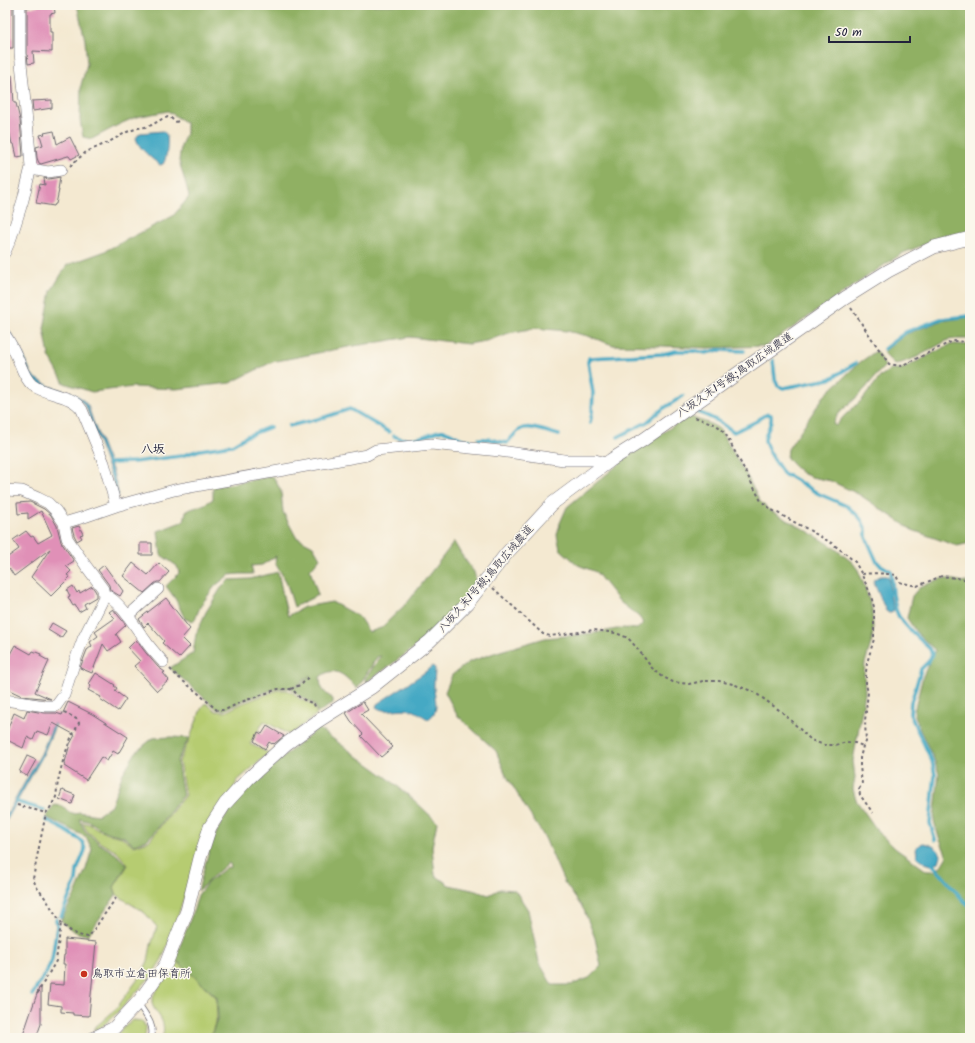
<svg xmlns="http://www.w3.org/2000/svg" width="975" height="1043" viewBox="0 0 975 1043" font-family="Kalam,'Klee One',sans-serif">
  <rect width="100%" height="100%" fill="#fbf7ec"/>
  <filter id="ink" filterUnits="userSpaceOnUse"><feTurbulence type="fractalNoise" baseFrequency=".025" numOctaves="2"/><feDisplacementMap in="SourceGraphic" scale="8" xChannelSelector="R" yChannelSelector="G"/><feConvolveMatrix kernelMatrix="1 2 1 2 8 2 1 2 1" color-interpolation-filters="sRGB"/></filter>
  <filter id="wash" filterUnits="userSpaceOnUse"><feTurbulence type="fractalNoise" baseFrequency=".012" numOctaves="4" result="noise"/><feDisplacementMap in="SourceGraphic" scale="16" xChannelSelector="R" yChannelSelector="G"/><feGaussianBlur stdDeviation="0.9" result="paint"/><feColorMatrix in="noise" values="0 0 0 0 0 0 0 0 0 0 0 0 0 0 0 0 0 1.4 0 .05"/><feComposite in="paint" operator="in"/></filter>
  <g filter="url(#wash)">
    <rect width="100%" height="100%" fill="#f4e9d1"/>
    <path fill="#b6cc71" stroke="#6c7756" d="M278,690H287L293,693L300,699L313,705L317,714L290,735L264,721L250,744L269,753L237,781L186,891L172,934L162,959L152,975L120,1010L98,1030L93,1029L115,1010L141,975L148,961L151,945L157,927L145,913L117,895L114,887L128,865L117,852L101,843L87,831L82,822L89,824L105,833L122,837L134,846L149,841L185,795L179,761L190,738L201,709L206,703L216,711L225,712L243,703Z
      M175,959L216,997L217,1017L210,1038H162C169,1017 151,1013 152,1000C152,995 165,979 168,973C171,969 173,964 175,959Z
      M134,1020L142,1021L146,1028L145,1036L143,1038H113L131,1021Z"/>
    <path fill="#90b063" stroke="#59694f" d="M77,5H970V232L936,240L903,253L875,271L766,346L707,348L663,346L613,345L588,336L567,331L535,328L509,333L486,341L468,344L410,337L348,347L272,362L230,383L176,389L133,387L92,392L64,383L49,356L44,329L51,291L67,265L103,252L173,216L189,197L187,188L179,161L181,146L186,133V123L168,111L136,117L120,124L92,139L83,137L80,120L81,85L87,64L85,40Z
      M970,317V339H956L948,340L917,357L901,363L894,364L886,356L883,352L906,334L941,321Z
      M955,344L970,345V543L957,546L912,530L860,495L831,481L811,477L802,473L793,465L787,458L788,449L824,396L859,363L876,351L885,366C875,375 868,387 858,396C849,405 837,412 833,424L836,426L844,416L862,400L881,376L891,369H902L949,345Z
      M689,416C699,421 711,422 720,430L747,476L759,500L769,510L811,533L832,546L853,563L858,570L865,587L872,609L873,631L872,640L865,663L864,674L865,693L853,761L855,777L853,789L856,800L879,833L896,849L927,871H934L941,866L947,856L939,838L934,821L939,774L934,759L920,730L914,712L923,676L935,650L916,632L907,618L912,596L919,588L937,580L944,578L970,583V1038H210L218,1018L217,997L175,959L194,909L198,895L207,883L227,867L230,868L231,866L229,863L227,864L212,877L198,891C204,868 210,842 222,822C234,802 250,787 267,771C284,756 301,742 318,728L389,779L415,801L437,822L432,847L435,875L449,885L472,890L489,895L500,889L515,890L528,910L539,962L552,985H571L589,978L601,966L595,938L584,910L564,882L545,838L527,810L506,775L496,751L457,715L445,692L452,675L469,662L497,652L545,638L595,633L622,628L637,629L644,623L638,616L620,602L596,572L578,565L560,549L557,535L560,523L567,507L637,449Z
      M273,476L281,491L283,512L296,537L313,546L320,558L310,570L318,595L294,607L286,581L275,563L276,556L262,565L251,566L253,574H240L229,575L215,586L201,605L194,621L185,619L176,600L166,586L179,573L177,566L161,555L158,531L184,521L186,511L205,504L213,499V487Z
      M454,542L461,554L474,572L476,580L474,586L457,606L421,643L367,682L365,679L381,656L377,657L357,689C347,677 335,664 320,677C320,689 324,692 333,699V703L318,713L314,704L301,697L291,689L302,684L310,676V675L301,683L290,688H278L242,701L224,710L217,709L170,668L193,653L196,634L206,612L221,588L229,580L250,579L278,572L285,605L288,616L304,607L332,602L359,617L369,632L381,628L408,602Z
      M172,737L189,738L177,761L183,795L157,829L147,840L134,845L123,836L106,832L90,822L79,819L85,831L100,844L116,854L127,865L114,887L116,895L88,935C77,934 68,929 61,920L75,895L86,869L92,849L86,837L46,817L54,805L63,806L69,812L76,814L78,812L98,815L111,806L123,773L136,752L153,738Z"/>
    <path fill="#45a9c4" stroke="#346680" d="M163,131C165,133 166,133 167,137C168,143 167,159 163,164L160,165C151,158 139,149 136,138L140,133Z
      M5,324L23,354L31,373L34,377L49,386L72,393L81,398L88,406L95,427L113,472L119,496L118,497L86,407L80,400L69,394L40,384L32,378L18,348L5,328Z
      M881,576H887L889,577L891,599L894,610L891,613H889L886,611L874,583V579Z
      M433,666L435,668C435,674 434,679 434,684C433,697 442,711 428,719C422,716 417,711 411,710C400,707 384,714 376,707L377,704L421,675Z
      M58,713L60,714L42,757L5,823V818L8,812L41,754Z
      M923,843C931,844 938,848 941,855L939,862L931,865L925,863L917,857L916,847Z"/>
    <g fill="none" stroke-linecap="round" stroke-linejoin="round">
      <path stroke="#45a9c4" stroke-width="3.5" d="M884,349L906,332L941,319L970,316
        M773,360L775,379L778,386L783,388L830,379L856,363
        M697,412C712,417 721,422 734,432L757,421L763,416L768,414L771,415C773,424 765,432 765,440C766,450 779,466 784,475L789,476L819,494L847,506L859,517L862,521L866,530V537L876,560L879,564L891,571L893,594L896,610L899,617L910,630L930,649L932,654L929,661L921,669L915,690L911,702L910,714L915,725L932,761L935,775L930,823L935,840
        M590,423L592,413L593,393L588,362L589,358L663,354L675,351H696L706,353L718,350L744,351
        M289,426L322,418L350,409L389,432
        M394,436C405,441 417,439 428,435C432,434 436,431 440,431C451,429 459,442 470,440
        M618,437L647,422L661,410L683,396
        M479,439H488L507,443C511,438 516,432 521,429C529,424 550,433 559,435
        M109,463L134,462L181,456L200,450L232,445L247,436L270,427
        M17,802L44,810
        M46,820L65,830L79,839L83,843L85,850L77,870L76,881L61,916
        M931,862L963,900L970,906
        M32,995L47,971L52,960L57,926L56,919"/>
    </g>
    <g id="blocks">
      <path fill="#e090b7" d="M37,5H54L55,13L50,14V32H52V52L33,51L34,63L28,64L27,53V7H38Z
        M9,6H13V48H8V37H7V21H5V8L10,7Z
        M5,75H12L14,103H16L20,120L23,156L17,157L14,144H12L6,116H5Z
        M52,100V108L33,111L32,101Z
        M54,131L57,144L70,137L79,155L71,159L69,156H68L41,164L39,163L37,158L36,147L43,145L40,135L45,134L44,133Z
        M60,177L58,190H59L56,204H55L54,206L36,203L40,184L45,185L44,178L49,179Z
        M30,502L44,509L51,515L57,526L61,542L74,561L66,566L71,571L67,575L70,577L51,596L31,577L50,549L14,576L9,568L5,571V559L19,549L13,540L26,531L31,537L33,536L38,543L52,535L41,511L28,519V513L18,514L17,503Z
        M79,526L83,534L80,535L82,538L77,541L74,535L72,528Z
        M140,543H152V555H140Z
        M133,563L148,575L159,563L169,572L160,582H157L154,584L144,593L123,576Z
        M104,565L123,591L120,596L110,590L109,585L98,570Z
        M73,586L77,593L79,591L80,593L92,586L96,592V597L84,604L86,608L79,612L75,605L73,606L68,597L70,596L67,590Z
        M166,598L186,624L190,629L182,638L190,646L179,658L162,643L164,641L148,623L144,627L139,619Z
        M113,609L126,625L116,634L121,642L108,651L103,644L92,673L80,668L87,650L92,646L90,642L98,636L95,632L115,618L109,612Z
        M52,623L66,631L61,638L48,630Z
        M136,640L146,653L158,667L165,672L163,673L169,680L157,691L134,666L140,661L128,648Z
        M15,645L31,654L33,651L41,654L40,656L49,661L35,692L51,699L22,696L5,688V663Z
        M96,673L115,685L114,686L117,688L115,691L126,699L118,711L100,699L101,697L88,690L91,686L89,684Z
        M68,702L92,714L128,737L118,754L113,751L107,761L101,757L86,780L64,766L70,744L75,735L53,723L48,735L37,731L33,740L27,737L23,748L5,739V735L14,713L24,718L27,710L44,713H56L62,715Z
        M363,702L368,710L361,714L393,747L381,757L361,736L363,734L351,721L346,713Z
        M267,726L284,736L274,744L273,743L272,744L269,742L265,749L254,741L258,732L262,734Z
        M27,756L36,760L27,776L19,772Z
        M62,790L75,795L72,804L59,799Z
        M65,939L96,942L89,1016L73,1015V1013L61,1012V1006L48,1004L50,984L64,985L65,964H63L64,955H65Z
        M39,988H41V1024L36,1038H22Z"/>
    </g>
  </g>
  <g filter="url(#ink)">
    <use href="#blocks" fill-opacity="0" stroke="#6c6870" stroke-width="1"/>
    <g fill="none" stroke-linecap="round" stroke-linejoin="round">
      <defs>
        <path id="service" d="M138,1003C144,1013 156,1026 151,1038"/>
        <path id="minor" d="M31,169L48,172L61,170
          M5,252L11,238L23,200L31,167L29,142L20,53V5
          M5,335C10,342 14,350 17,357C21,366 24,378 32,385C47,396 72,394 82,410L104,463L116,506
          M5,490L22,491L38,498L48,503L56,511L64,523L67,538L86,566L103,589L104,597L83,639L76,658L64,695L56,706H45L5,700
          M64,523L84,517L116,506L174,490L367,455L376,450L431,444L500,451L564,460H595L607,464
          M104,594C122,603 133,624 145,640C150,648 157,655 163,662
          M128,616L158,589"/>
        <path id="tertiary" d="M94,1038L114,1028L140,1000L166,964L187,911L200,858L210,827L225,804L248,779L286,744L318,721L372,687L430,641L467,604L506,554L553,503L611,460L643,440L845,298L888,271L934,247L970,238"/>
      </defs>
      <use href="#service" stroke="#6c6870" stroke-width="7"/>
      <use href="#minor" stroke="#6c6870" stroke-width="12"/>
      <use href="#tertiary" stroke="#6c6870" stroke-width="14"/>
      <path stroke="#6c6870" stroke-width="2" stroke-dasharray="3 3" stroke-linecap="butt" d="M70,166L86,152L107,143L127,132L138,128L145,127L152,125L162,119L168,117L171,118L175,122L179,121
        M851,308L889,364L901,366L953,341L970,342
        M695,417C708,423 715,421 725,433L761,501L772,510L809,530L830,542L846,554L855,562L860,571L870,593L874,607V639L867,663L866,672V685L868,692L865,721L866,742L863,746L860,758V766L862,784L859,789L860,795L873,813
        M862,574C873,573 885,573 896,575L899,582L917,586L942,576L970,580
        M493,588L543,634L550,636L594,630L616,633L628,638L637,648L652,668L663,677L673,682L689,684L703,681H719L733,684L754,692L782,712L811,740L824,745H835L847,742L855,743L863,746
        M170,669L178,677L198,693L217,710H225L241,702L278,689H290L294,691L300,698L314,704L316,709
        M291,689L302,684L309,676
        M64,712L78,720L79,723L71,738L64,757L58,781L56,797L50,808L46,813L37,857L33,879L36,886C40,892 45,897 49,904C60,921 66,934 88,937L90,935L116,898
        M17,805L46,813
        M37,994L56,961L61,923"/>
      <use href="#service" stroke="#fff" stroke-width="5.5"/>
      <use href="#minor" stroke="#fff" stroke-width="11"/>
      <use href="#tertiary" stroke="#fff" stroke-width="13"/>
    </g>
  </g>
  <circle fill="#c8321e" stroke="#fbf7ec" stroke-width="1.5" cx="84" cy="974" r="4"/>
  <g text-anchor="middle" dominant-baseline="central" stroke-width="3" stroke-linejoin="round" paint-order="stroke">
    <g font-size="11" fill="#22223b" stroke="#fbf7ec">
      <text transform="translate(735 375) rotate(-35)">八坂久末1号線;鳥取広域農道</text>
      <text transform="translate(486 579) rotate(-49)">八坂久末1号線;鳥取広域農道</text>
    </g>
    <g font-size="11" fill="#22223b" stroke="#fbf7ec" text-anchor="start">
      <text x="92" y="974">鳥取市立倉田保育所</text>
    </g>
    <g font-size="12" font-weight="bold" fill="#22223b" stroke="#fbf7ec">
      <text x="153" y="449">八坂</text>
    </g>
  </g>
  <rect width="975" height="1043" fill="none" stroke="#fbf7ec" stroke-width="20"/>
  <path d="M829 36v6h81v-6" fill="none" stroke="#22223b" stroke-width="2"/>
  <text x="835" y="36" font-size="12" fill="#22223b" stroke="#fbf7ec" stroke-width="3" paint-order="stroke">50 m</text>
</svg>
